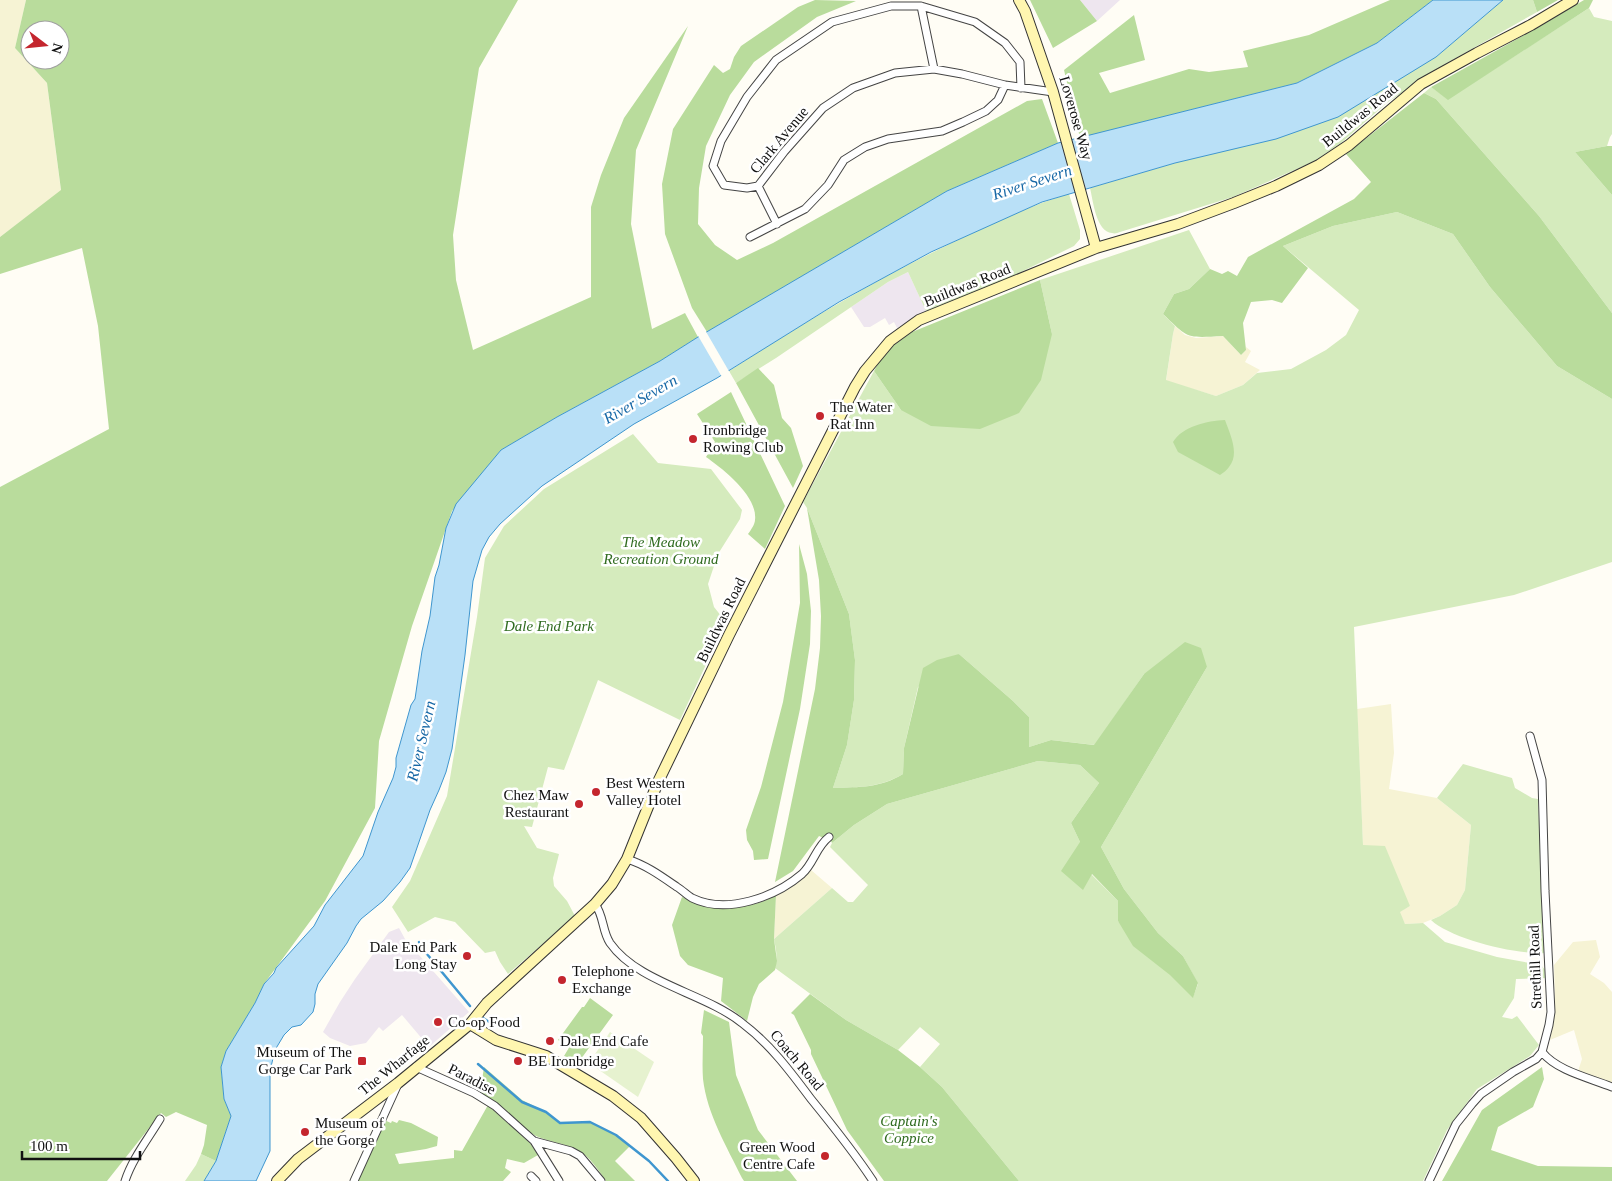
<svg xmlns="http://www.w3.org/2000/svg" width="1612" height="1181" viewBox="0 0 1612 1181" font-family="Georgia,serif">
  <rect width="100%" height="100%" fill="#fffdf5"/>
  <path fill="#eee6ef" d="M1080,0H1120L1097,21Z
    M908,272L926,311L897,328L894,322L889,325L885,318L870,327H864L851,307L888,282Z
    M399,928L405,939L469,1012L429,1047L402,1015L383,1031L379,1027L366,1043L350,1046L330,1038L323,1032L340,1002L355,979L389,932Z"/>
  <path fill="#f6f3d4" d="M0,0H26L15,48L47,83L61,191L0,237Z
    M1175,326L1185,335L1196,338L1223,336L1241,355L1246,350V347L1251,351L1245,362L1260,370L1243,385L1216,396L1166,381L1173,334Z
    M1391,704L1394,753L1389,789L1437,798L1471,825L1465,890L1457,905L1440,916L1423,923L1405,924L1399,912L1410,906L1363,845L1357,709Z
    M811,870L832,888L774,939L776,895L791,887L805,877Z
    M1596,940L1600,957L1590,974L1604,983L1612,992V1084L1578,1071L1582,1059L1574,1030L1550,1040L1553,1020L1555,999L1554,965L1573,942Z"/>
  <path fill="#d5ebbd" d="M1503,0H1533L1537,12L1447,63L1388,102L1341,143L1315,161L1233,197L1120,232C1117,233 1115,234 1112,233C1096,232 1093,200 1090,188L1175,163L1436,57Z
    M1589,8L1594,17L1612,21V134L1610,137L1607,146L1575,152L1612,195V313L1539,216L1436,99L1424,93L1431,87L1448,99Z
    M1069,194L1080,230V239L1074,246L1007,279L926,311L908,272L888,282L776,358L736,383L729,371C809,319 890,271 977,231C1008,217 1037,203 1069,194Z
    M1397,212L1453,234L1490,287L1557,366L1612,399V562L1514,595L1354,627L1363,845L1385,846L1410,906L1400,912L1405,924L1423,923L1445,942L1497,957L1541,965L1546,971L1548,978L1516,979L1514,998L1502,1017L1512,1019L1517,1016L1539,1045L1530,1056L1477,1089L1447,1130L1423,1181H1019L942,1087L920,1067L940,1044L920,1027L898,1050L846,1020L775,968C778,958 776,949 774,939L832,888L848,902H853L868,885L830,847L832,843L854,825L887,804L1038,761L1080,765L1099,783L1071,823L1080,842L1091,874L1118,901V921L1193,997L1198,984L1183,956L1158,933L1124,889L1101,847L1207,667L1144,674L1095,745L1051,740L1029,747V717L1013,701L959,654L918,687L904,748L903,774C879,788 859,787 833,788L847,745L854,700L855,660L849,614L807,508L803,502L874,371L901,410L1052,334L1040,280L1189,230L1210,269L1189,289L1174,294L1163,314L1175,326L1173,334L1166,380L1216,396L1243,385L1257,373L1291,369L1326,350L1346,335L1359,310L1283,246L1333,226Z
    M633,434L658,463L711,469L742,510L740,519L718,554L708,584L714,607L726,622L680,720L598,680L564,770L548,767L532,827L524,826L537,848L559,854L553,878L554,886L567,901L575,916L508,974L500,962L495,951L485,953L455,922L435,917L408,932L392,907L410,881L447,796L477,617L485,558L504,526L544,489Z
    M1463,764L1512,778L1515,788L1532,798L1538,799L1545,953C1517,955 1451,939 1431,920L1440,916L1457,905L1465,890L1471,825L1437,798Z
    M201,1154L216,1161L204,1181H185L196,1165Z"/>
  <path fill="#b9dc9c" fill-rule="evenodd" d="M26,0H518L479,68L453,235L456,280L473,350L591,297V207L601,175L624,118L688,26L636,150L631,224L652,329L685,313L698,337L660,361L557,417L501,450L452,511L412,626L379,741L375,808L325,901L264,984L255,1003L226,1051L221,1067L224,1099L231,1116L216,1161L201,1154L204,1145L207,1125L176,1112L166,1117L161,1113L107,1181H0V487L109,429L98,326L82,248L0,274V237L61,190L47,83L15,48ZM30,30H60V60H30Z
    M815,0L856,1L817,17L754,62L730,95L706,146L699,188L698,224L715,245L737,260L773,243L1027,101L1042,99L1058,143L947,191L707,332L692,308L665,234L662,184L673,129L714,65L723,73L730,69L734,57L741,46L798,7Z
    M1030,0H1080L1097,21L1053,48Z
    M1390,0H1433L1377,43L1297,83L1080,138L1064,70L1134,15L1145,60L1099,73L1110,93L1189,69L1209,72L1248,67L1243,51L1309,35Z
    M1533,0H1558L1537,12Z
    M1584,0H1593L1589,8L1448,100L1431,87L1542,25Z
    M1424,93L1436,99L1539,216L1612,313V399L1557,366L1490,287L1453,234L1397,212L1333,226L1283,246L1308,268L1282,303L1272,300L1251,302L1243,323L1246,350L1241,355L1223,336C1186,338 1189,339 1163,314L1174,294L1189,289L1210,269L1222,274L1228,271L1237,276L1248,257L1354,199L1371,182L1346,154Z
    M1607,146H1612V195L1575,152Z
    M1040,280L1052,334L1041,380L1019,413L980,429L931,426L901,410L874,371L880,360L890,348L912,332Z
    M758,368L774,385L782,418L791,428L803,466L793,488L736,383Z
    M731,392L785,506L765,549L748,534C751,530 755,524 755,520C758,496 723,469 706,457L715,442L697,414Z
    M1225,420C1230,434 1240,454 1229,467C1227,470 1223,473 1220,475L1178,452L1173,442C1183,426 1207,421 1225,420Z
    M807,508L849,614L855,660L854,700L847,745L833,788C860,787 880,788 903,774L904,748L923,668L937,660L959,654L1013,701L1029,717V747L1051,740L1094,745L1144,674L1185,642L1201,648L1207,667L1101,847L1124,889L1158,933L1183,956L1198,983L1193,998L1170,975L1133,946L1118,921V901L1092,874L1083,890L1061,871L1080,842L1071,823L1099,783L1080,765L1038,761L887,804L854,825L832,843L829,837L824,838L819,836L793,871L775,882L815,689L820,648L821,616L819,580Z
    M799,544L807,574L811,611L810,644L800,709L768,859L754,860L753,851L747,840L746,830L761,787L783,702L800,603Z
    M776,895L774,939L777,961L775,970L759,984L753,997L747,1021L721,1001L723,978L688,965L680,956L672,925L682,897C711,909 748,912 776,895Z
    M810,994L846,1020L898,1050L920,1067L942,1087L1019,1181H884L847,1130L811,1054V1050L794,1015L791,1013Z
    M590,998L613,1015L578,1063L564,1056L573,1041L567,1037L563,1043L558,1040L582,1007H584Z
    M704,1010L729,1022L736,1075L758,1130L797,1181H744L742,1178C727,1147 707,1114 703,1079C702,1065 703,1050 703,1036L701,1033Z
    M484,1067L522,1100L546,1112L559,1123L590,1122L616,1135L630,1146L615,1161L635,1181H606C598,1170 590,1156 577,1150C565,1143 549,1142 536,1136C516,1125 501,1105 480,1094Z
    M1542,1067L1544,1079L1533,1107L1498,1127L1491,1150L1538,1166L1612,1167V1181H1442L1482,1110Z
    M488,1105L530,1143L538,1155L524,1163L507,1159L505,1168L511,1172L503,1181H356L384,1120L391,1123L392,1121L397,1123L399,1120L411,1123L438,1137L437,1146L426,1149L395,1154L399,1164L454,1158V1150L462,1151Z"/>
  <path fill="#e6f2cf" d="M610,1032L654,1062L638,1097L589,1063Z"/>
  <path fill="#b9e0f7" stroke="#3f96cf" d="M1433,0H1503L1436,57L1338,117L1276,139L1175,163L1042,202L931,252L839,302L717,378L634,424L542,486L500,524L489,537L482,550L473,581L465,655L452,749L446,772L439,790L430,810L410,868L400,882L383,901L361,919L356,926L347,943L318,984L315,994V1004L313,1012L301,1025L292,1027L284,1035L275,1050L270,1071V1151L256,1181H204L216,1161L231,1116L224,1099L221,1067L226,1051L255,1003L264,984L274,973L276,968L314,926L325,905L363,856L378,812L393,778L396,767V758L411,705L415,699L422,651L430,616L435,577L439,565L446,528L456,504L501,450L557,417L660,361L698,337L947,191L1058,143L1297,83L1377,43Z"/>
  <path fill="#fffdf5" d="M705,330L730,373L722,377L697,334Z"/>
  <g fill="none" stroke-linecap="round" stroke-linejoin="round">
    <path stroke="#3f96cf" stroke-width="2.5" d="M419,942L422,948L470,1006
      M483,1018L494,1025
      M478,1064L522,1102L546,1112L560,1123L590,1122L616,1135L649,1161L668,1181"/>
    <defs>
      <path id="street" d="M921,6L934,69
        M1021,88L1020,62L1005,43L975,22L921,6H891L832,22L776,60L747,97L721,141L713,166L724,185L747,188L758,186L784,152L823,108L853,88L895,73L934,69L962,74L1005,85L1053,92
        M758,186L777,224
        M750,237L805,209L828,185L844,160L865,147L888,139L942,131L963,122L986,111L998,100L1005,85
        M627,859C646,865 661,876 677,887C682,890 687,895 692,898C727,915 775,897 802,874C814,863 816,847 829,837
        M595,904C604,916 602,931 610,943C638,983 705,993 742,1023C770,1044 790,1071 811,1099C833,1126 854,1152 873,1181
        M1542,1052C1557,1071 1590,1078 1612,1087
        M416,1067L474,1093L495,1106L534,1141L559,1181
        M534,1141L571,1151L580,1156L601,1181
        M531,1176L536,1181
        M125,1181C132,1159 148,1139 160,1119
        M354,1181L398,1084
        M1429,1181L1456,1124L1472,1104L1481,1094L1513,1072L1536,1059L1542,1052L1549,1025L1551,1012L1545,891L1542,780L1530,736"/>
      <path id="secondary" d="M1019,0L1025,11L1053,92L1096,248
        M470,1024L496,1040L546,1056L613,1096L641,1118L676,1158L694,1181
        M277,1181L298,1159L398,1083L470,1024L487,1003L595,904L612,884L627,859L658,782L729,635L855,387L865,371L890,341L919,320L1096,248L1178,224L1234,203L1276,186L1319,165L1349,145L1421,84L1477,53L1531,25L1573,0"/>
    </defs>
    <use href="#street" stroke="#444" stroke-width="9"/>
    <use href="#secondary" stroke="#333" stroke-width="12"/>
    <use href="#street" stroke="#fff" stroke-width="7"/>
    <use href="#secondary" stroke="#fff6b0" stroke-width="10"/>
  </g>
  <g fill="#c4262e" stroke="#fff" stroke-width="2">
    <circle cx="820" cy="416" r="5"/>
    <circle cx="693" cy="439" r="5"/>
    <circle cx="596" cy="792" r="5"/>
    <circle cx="579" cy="804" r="5"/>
    <circle cx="467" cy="956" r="5"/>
    <circle cx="562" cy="980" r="5"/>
    <circle cx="438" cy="1022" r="5"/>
    <circle cx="550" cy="1041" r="5"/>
    <rect x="357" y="1056" width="10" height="10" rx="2.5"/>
    <circle cx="518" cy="1061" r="5"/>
    <circle cx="305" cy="1132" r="5"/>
    <circle cx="825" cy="1156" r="5"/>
  </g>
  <g text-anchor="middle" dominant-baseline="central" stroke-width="5" stroke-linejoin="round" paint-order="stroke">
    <g font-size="15" fill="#111" stroke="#fff">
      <text transform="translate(1360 115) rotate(-39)">Buildwas Road</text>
      <text transform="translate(1076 118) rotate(74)">Loverose Way</text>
      <text transform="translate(779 140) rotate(-50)">Clark Avenue</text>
      <text transform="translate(967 285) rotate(-22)">Buildwas Road</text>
      <text transform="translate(721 620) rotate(-64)">Buildwas Road</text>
      <text transform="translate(1535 967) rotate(-92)">Strethill Road</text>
      <text transform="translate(797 1060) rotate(50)">Coach Road</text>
      <text transform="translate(394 1065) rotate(-39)">The Wharfage</text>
      <text transform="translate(472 1079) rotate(27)">Paradise</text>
    </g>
    <g font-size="15" fill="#111" stroke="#fff" text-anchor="start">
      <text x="830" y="407">The Water<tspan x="830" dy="17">Rat Inn</tspan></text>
      <text x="703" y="430">Ironbridge<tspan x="703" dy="17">Rowing Club</tspan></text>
      <text x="606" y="783">Best Western<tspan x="606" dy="17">Valley Hotel</tspan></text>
      <text x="569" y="795" text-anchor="end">Chez Maw<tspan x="569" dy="17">Restaurant</tspan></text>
      <text x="457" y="947" text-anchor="end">Dale End Park<tspan x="457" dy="17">Long Stay</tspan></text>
      <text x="572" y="971">Telephone<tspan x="572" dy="17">Exchange</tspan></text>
      <text x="448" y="1022">Co-op Food</text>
      <text x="560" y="1041">Dale End Cafe</text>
      <text x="352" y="1052" text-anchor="end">Museum of The<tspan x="352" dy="17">Gorge Car Park</tspan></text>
      <text x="528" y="1061">BE Ironbridge</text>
      <text x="315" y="1123">Museum of<tspan x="315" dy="17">the Gorge</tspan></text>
      <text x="815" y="1147" text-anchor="end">Green Wood<tspan x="815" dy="17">Centre Cafe</tspan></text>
    </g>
    <g font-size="15" font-style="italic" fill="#2f6b1f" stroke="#fff">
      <text x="661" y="542">The Meadow<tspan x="661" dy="17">Recreation Ground</tspan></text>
      <text x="549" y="626">Dale End Park</text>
      <text x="909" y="1121">Captain's<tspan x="909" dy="17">Coppice</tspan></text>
    </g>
    <g font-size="16" font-style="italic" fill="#1768a6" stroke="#fff">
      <text transform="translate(1032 182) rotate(-18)">River Severn</text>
      <text transform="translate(640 399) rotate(-30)">River Severn</text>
      <text transform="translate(421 741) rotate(-77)">River Severn</text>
    </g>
  </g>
  <g transform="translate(45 45) rotate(106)"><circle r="24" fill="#ffffff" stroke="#a0a0a0"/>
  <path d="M0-4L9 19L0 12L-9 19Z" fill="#c4262e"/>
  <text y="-8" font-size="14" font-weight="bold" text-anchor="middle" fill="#111111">N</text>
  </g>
  <path d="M22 1151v8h118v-8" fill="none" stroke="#111111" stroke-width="2.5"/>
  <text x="30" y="1151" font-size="15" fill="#111111" stroke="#ffffff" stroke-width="4" paint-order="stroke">100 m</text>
</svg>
